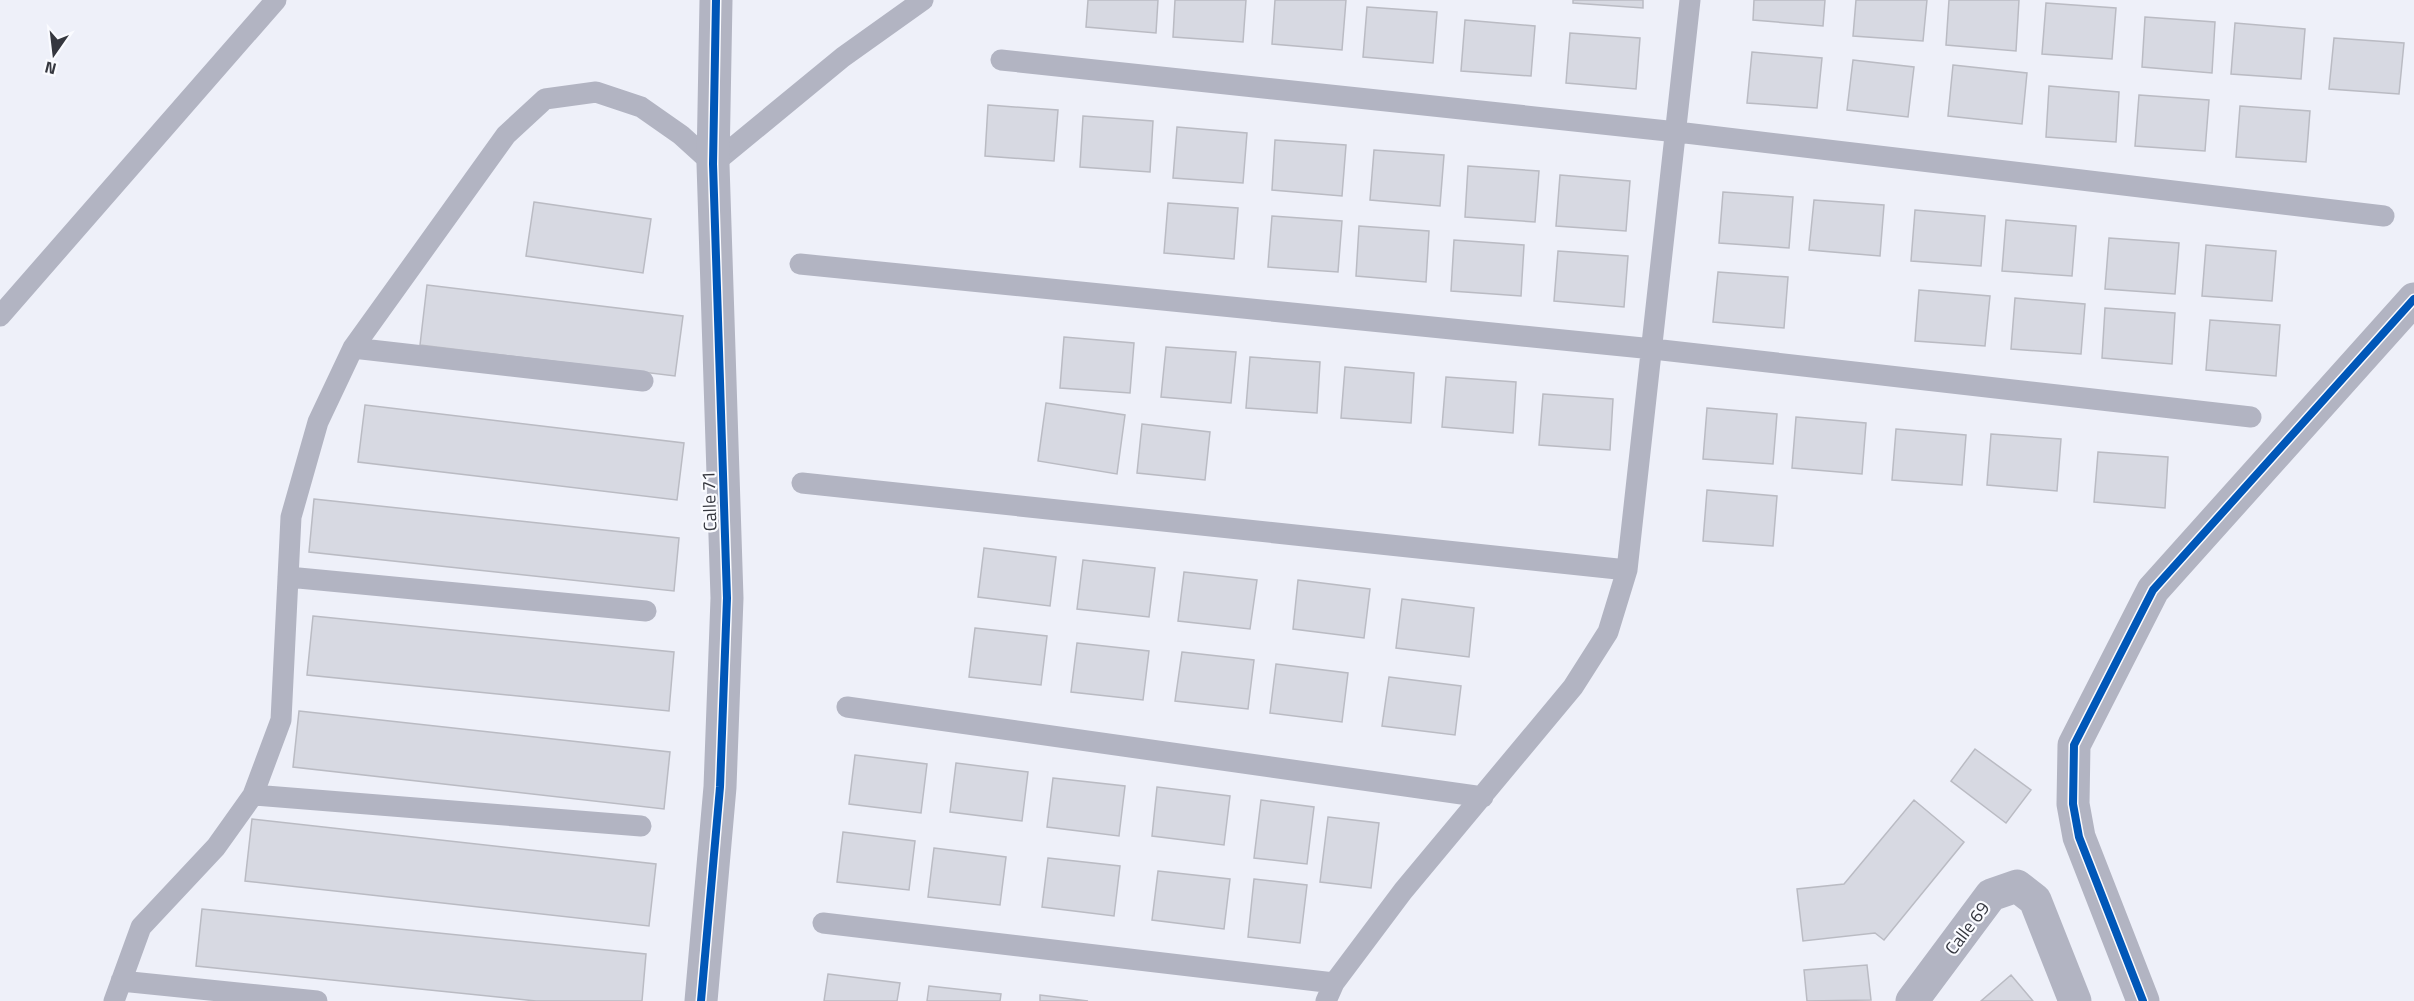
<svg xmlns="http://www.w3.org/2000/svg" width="2414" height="1001" viewBox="0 0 2414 1001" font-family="'Titillium Web',sans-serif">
  <rect width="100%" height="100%" fill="#eef0f9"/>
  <path fill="#d7d9e2" stroke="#babbc3" stroke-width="1.5" d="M1088,0H1158L1156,33L1086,27Z
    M1175,0H1246L1243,42L1173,37Z
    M1275,0H1346L1342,50L1272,44Z
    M1573,0H1643V8L1573,3Z
    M1754,0H1825L1823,26L1753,20Z
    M1856,0H1927L1923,41L1853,36Z
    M1949,0H2019L2016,51L1946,45Z
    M2046,3L2116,8L2112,59L2042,54Z
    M1367,7L1437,12L1433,63L1363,57Z
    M2145,17L2215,22L2212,73L2142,67Z
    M1465,20L1535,26L1531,76L1461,71Z
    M2235,23L2305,29L2301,79L2231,74Z
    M1570,33L1640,38L1636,89L1566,83Z
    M2334,38L2404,43L2399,94L2329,89Z
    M1752,52L1822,58L1817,108L1747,103Z
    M1853,60L1914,67L1908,117L1847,110Z
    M1953,65L2027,73L2022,124L1948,116Z
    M2049,86L2119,92L2116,142L2046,137Z
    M2139,95L2209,100L2205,151L2135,146Z
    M988,105L1058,110L1054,161L985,156Z
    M2240,106L2310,111L2306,162L2236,157Z
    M1083,116L1153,121L1150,172L1080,167Z
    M1177,127L1247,133L1243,183L1173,178Z
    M1275,140L1346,145L1342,196L1272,190Z
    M1374,150L1444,155L1440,206L1370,200Z
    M1468,166L1539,171L1535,222L1465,217Z
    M1560,175L1630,181L1626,231L1556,226Z
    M1723,192L1793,197L1789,248L1719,243Z
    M1814,200L1884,205L1880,256L1809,250Z
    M534,202L651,219L643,273L526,256Z
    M1168,203L1238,208L1234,259L1164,253Z
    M1915,210L1985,216L1981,266L1911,261Z
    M1272,216L1342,221L1338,272L1268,267Z
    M2006,220L2076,226L2072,276L2002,271Z
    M1359,226L1429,231L1426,282L1356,276Z
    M2109,238L2179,243L2175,294L2105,289Z
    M1454,240L1524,245L1521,296L1451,291Z
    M2206,245L2276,251L2272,301L2202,296Z
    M1558,251L1628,256L1624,307L1554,301Z
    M1718,272L1788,277L1784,328L1713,322Z
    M427,285L683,316L675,376L420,345Z
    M1919,290L1990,296L1985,346L1915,341Z
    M2015,298L2085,304L2081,354L2011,349Z
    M2105,308L2175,313L2172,364L2102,358Z
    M2210,320L2280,325L2276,376L2206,370Z
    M1064,337L1134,343L1130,393L1060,388Z
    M1166,347L1236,352L1231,403L1161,397Z
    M1250,357L1320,362L1317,413L1246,408Z
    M1345,367L1414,373L1411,423L1341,418Z
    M1446,377L1516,382L1513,433L1442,427Z
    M1543,394L1613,399L1610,450L1539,445Z
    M1046,403L1125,415L1117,474L1038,461Z
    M365,405L684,443L677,500L358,462Z
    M1707,408L1777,414L1773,464L1703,459Z
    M1796,417L1866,423L1862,474L1792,468Z
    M1142,424L1210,432L1205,480L1137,473Z
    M1896,429L1966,435L1962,485L1892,480Z
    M1991,434L2061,439L2057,491L1987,485Z
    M2098,452L2168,457L2165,508L2094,502Z
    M1707,490L1777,496L1773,546L1703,541Z
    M314,499L679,538L674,591L309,552Z
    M984,548L1056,557L1050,606L978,597Z
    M1083,560L1155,568L1149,617L1077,609Z
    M1184,572L1257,580L1250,629L1178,621Z
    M1298,580L1370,589L1364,638L1293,629Z
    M1402,599L1474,608L1469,657L1396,648Z
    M313,616L674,652L669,711L307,675Z
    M975,628L1047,636L1041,685L969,677Z
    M1077,643L1149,651L1143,700L1071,692Z
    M1182,652L1254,660L1248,709L1175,701Z
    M1276,664L1348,673L1342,722L1270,713Z
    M1389,677L1461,686L1455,735L1382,726Z
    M299,711L670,752L664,809L293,767Z
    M1975,749L2031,790L2006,823L1951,781Z
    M855,755L927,764L921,813L849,804Z
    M956,763L1028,772L1022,821L950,812Z
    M1053,778L1125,786L1119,836L1047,827Z
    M1157,787L1230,796L1224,845L1152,836Z
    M1261,800L1314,807L1307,864L1254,858Z
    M1914,800L1964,842L1884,940L1875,933L1803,941L1797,889L1844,884Z
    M1328,817L1379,823L1371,888L1320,882Z
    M252,819L656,864L649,926L245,881Z
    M843,832L915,841L909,890L837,882Z
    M934,848L1006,857L1000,905L928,897Z
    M1048,858L1120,866L1114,916L1042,907Z
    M1158,871L1230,879L1224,929L1152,920Z
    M1254,879L1307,885L1300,943L1248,937Z
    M202,909L646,954L642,1001H536L196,966Z
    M1867,965L1871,1000L1807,1001L1804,970Z
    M828,974L900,983L897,1001H824Z
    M2011,975L2033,1001H1981Z
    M929,986L1001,994L1000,1001H927Z
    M1040,995L1088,1001H1040Z"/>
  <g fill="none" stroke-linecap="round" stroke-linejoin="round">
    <path stroke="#b2b4c2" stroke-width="21" d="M1001,60L1677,132L2384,216
      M800,264L1653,349L2251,417
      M0,316L276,0
      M353,348L643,381
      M802,483L1627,570
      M288,577L646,611
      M847,707L1483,797
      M253,795L641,826
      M823,923L1334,983
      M121,981L317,1001
      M114,1001L141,927L216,847L253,795L281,720L291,517L318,422L353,348L506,135L545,99L596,92L641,107L681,135L713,164L843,57L923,0
      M1326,1001L1334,983L1403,891L1573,687L1608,632L1627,570L1690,0"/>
    <path stroke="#b2b4c2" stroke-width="33" d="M701,1001L720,787L727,598L713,164L716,0
      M1912,1001L1991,895L2017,886L2035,900L2075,1001
      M2143,1001L2079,837L2073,804L2074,745L2153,590L2414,299"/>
    <defs>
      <path id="cycleway" d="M701,1001L720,787L727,598L713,164L716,0
        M2143,1001L2079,837L2073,804L2074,745L2153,590L2414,299"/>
    </defs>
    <use href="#cycleway" stroke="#fafbff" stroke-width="11"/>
    <use href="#cycleway" stroke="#0057b8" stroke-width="8"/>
  </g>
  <g text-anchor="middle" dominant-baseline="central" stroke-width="4.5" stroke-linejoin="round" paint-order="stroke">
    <g font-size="18" fill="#35373f" stroke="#fafbff">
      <text transform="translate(709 501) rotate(-92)">Calle 71</text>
      <text transform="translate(1967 928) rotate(-53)">Calle 69</text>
    </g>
  </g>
  <g transform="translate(54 54) rotate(194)" stroke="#fafbff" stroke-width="4.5" paint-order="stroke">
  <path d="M0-4.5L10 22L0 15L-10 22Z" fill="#35373f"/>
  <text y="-9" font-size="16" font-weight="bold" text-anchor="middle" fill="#35373f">N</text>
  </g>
</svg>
